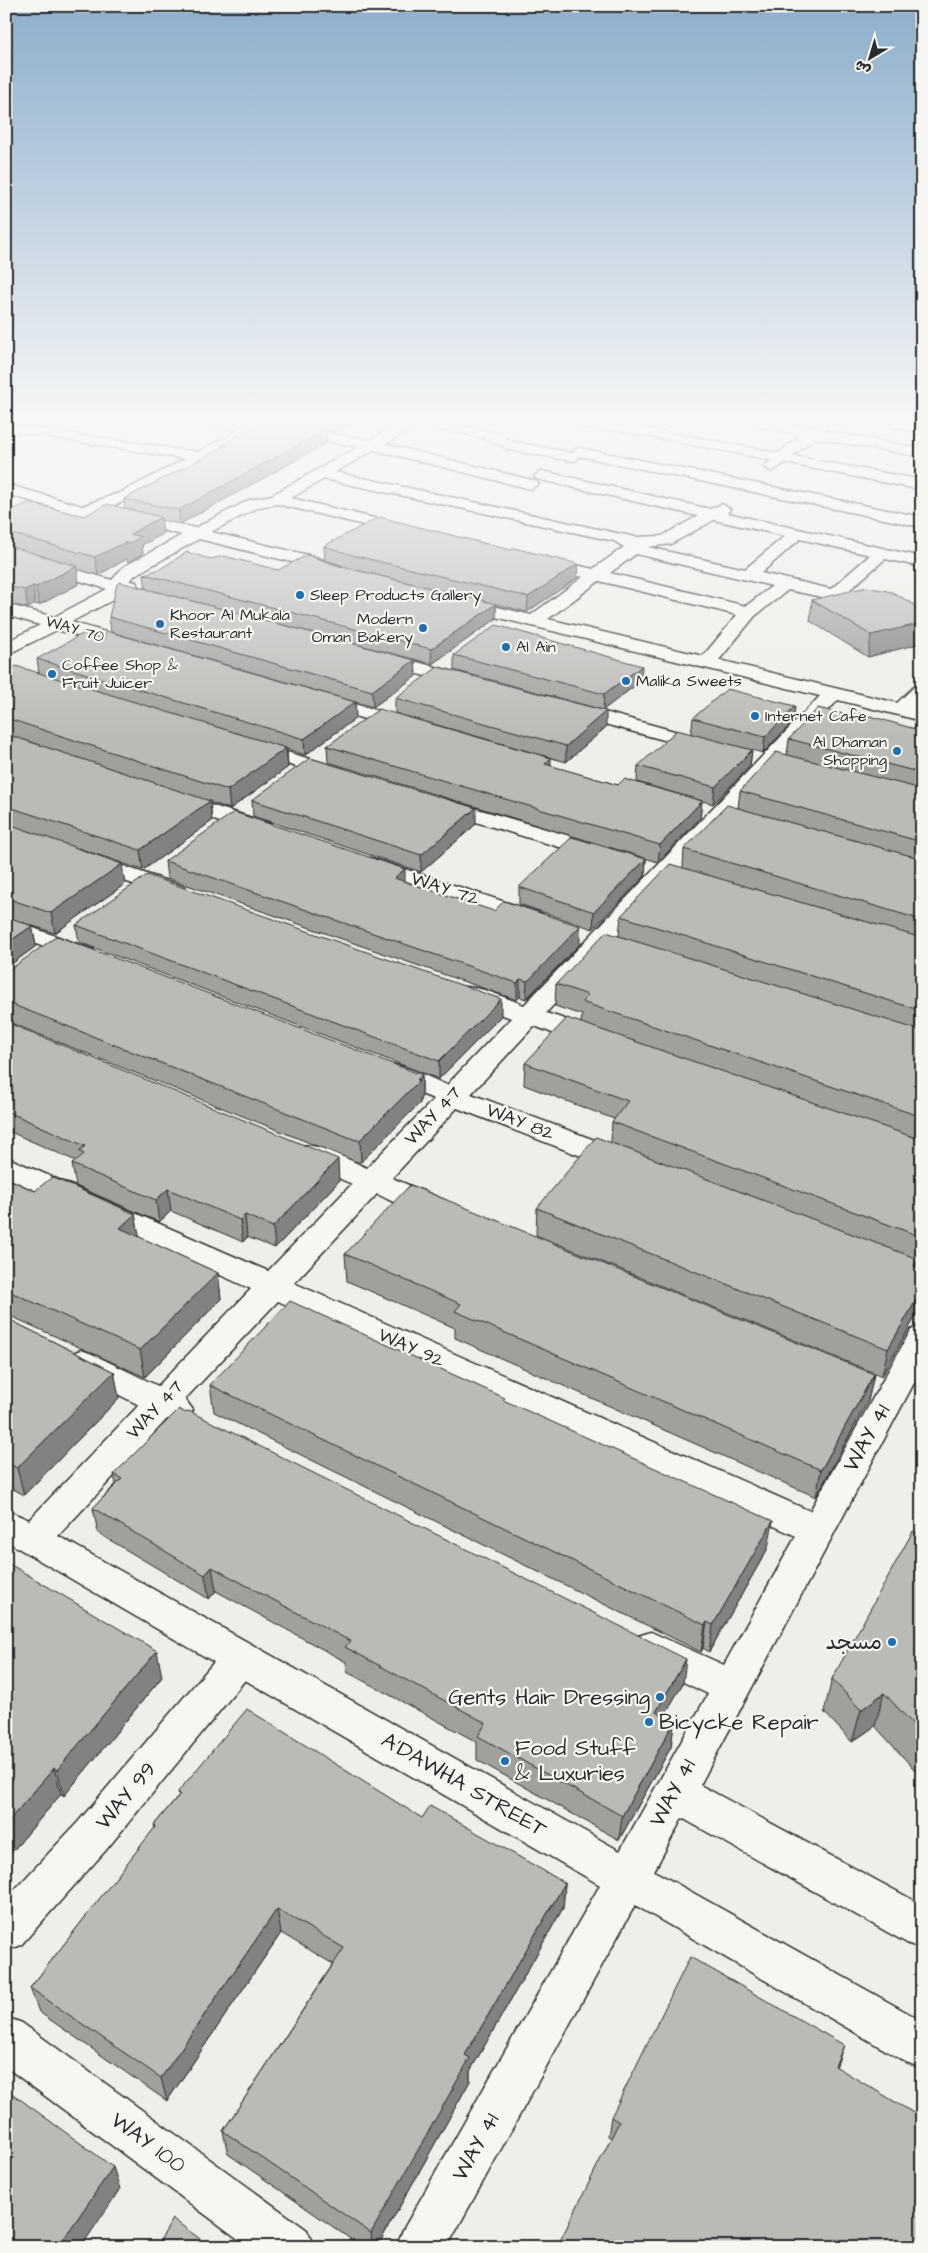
<svg xmlns="http://www.w3.org/2000/svg" width="928" height="2253" viewBox="0 0 928 2253" font-family="'Architects Daughter','Playpen Sans Arabic',sans-serif">
  <rect width="100%" height="100%" fill="#eeeeea"/>
  <filter id="ink" filterUnits="userSpaceOnUse"><feTurbulence type="fractalNoise" baseFrequency=".02" numOctaves="2"/><feDisplacementMap in="SourceGraphic" scale="10" xChannelSelector="R" yChannelSelector="G"/><feConvolveMatrix kernelMatrix="1 2 1 2 8 2 1 2 1" color-interpolation-filters="sRGB"/></filter>
  <g filter="url(#ink)">
    <g fill="none" stroke-linecap="round" stroke-linejoin="round">
      <defs>
        <path id="minor" d="M6,424L198,452L239,430L217,427L215,424H281L370,440L399,424H416L414,427L385,444L536,481L539,484L531,489L374,450L335,472L635,537L662,536L698,516L537,479L534,476L542,471L710,509L722,504L730,509L727,513L922,557V567L885,559L847,592L922,608V618L788,590L755,616L719,660L897,703L915,686L922,684V701L915,707L922,709V721L838,700L546,1013L604,1032L608,1038L604,1044C583,1049 555,1033 534,1026L471,1094L632,1154L636,1161L632,1168L622,1170L612,1168L457,1108L392,1178L446,1201L451,1208L446,1215C424,1221 397,1203 377,1194L294,1283L810,1511L911,1330L922,1326V1368L700,1785L922,1905V1949L907,1943L682,1818L654,1871L922,2021V2068L906,2062L635,1905L447,2247H396L403,2230L600,1885L245,1680L106,1850L21,1945L6,1951V1899L78,1822L214,1662L6,1541V1510L29,1520L139,1405L70,1370L65,1362L70,1354L81,1350L92,1354L158,1386L251,1289L6,1177V1157L268,1271L352,1184L295,1159L291,1153L295,1147C317,1140 346,1159 367,1168L434,1099L377,1077L373,1071L377,1065C398,1060 427,1077 447,1085L511,1018L456,998L453,993L456,988C477,983 504,998 524,1005L820,696L454,607L451,603L454,599L460,598L531,615L583,577L536,566L534,562L536,558L542,557L593,569L624,547L614,541L324,479L291,498L411,527L413,530L405,535L277,504L259,507L211,532L312,556L340,566L343,570L340,574L334,575L300,564L199,539L135,575L130,581L136,582L138,587L158,593L161,597L158,601L152,602L124,594L71,622L146,644L148,648L146,652H132L57,630L6,655V642L40,625L6,615V604L54,617L107,589L6,559V549L112,580L123,567L182,535L126,521L104,518L102,522H90L75,514L6,494V484L82,506L122,492L185,459L6,430ZM271,430L358,447L272,495L249,500L195,528L126,511L103,509L134,498L259,432ZM714,520L785,536L745,569L648,547L671,544ZM800,539L870,555L831,589L761,573ZM636,554L772,586L746,606L610,573ZM599,581L737,615L703,656L548,619ZM278,1301L796,1536L724,1665L651,1632L638,1636L632,1648L638,1660L708,1694L620,1851L58,1536L167,1419L177,1423L189,1419L193,1410L185,1399Z
          M427,424H453L492,432L514,442L573,453L575,449L580,448L922,517V527L579,456L577,460L572,461L510,450L483,438L429,427Z
          M572,424H624L779,453L800,435L759,427L757,424H785L808,428L813,424H828L822,430L922,449V457L814,438L793,456L922,480V490L785,463L772,472L764,467L771,460L614,430L579,428Z
          M891,424H922V432L893,427Z
          M380,652L473,677L476,681L473,685L466,687L373,662L371,658L373,654Z
          M320,694L413,721L416,725L413,729L406,731L313,704L310,700L313,696Z
          M571,703L715,742L718,746L715,750L708,752L564,713L561,709L564,705Z
          M251,741L346,770L349,774L346,778L339,780L244,751L241,747L244,743Z
          M176,794L271,824L274,829L271,834L263,836L168,805L165,800L168,795Z
          M440,798L611,848L614,853L611,858L603,860L432,809L429,804L432,799Z
          M88,854L185,887L189,892L185,897L177,899L80,866L77,861L80,856Z
          M371,858L542,914L546,919L542,924L534,926L526,924L363,870L360,865L363,860Z
          M6,918L94,950L97,955L94,960L85,962L6,933Z
          M6,2017L22,2023L307,2230L314,2247H249L6,2067Z"/>
      </defs>
      <use href="#minor" stroke="#2b2b2b" stroke-width="3"/>
      <use href="#minor" fill="#f6f6f2" fill-rule="evenodd"/>
    </g>
    <path fill="#a0a09d" stroke="#2b2b2b" d="M289,424H352L338,432L326,430L327,443L180,524L161,520L163,534L142,545L143,554L128,562L127,559L98,575L77,569L79,584L39,605L35,604L28,608L6,603L9,618L6,619V507L7,512L84,516L125,509L124,499L222,448V444Z
      M324,546L577,578L527,612L496,604V619L432,664L146,589L144,574L210,559L278,570L339,566L440,591L353,569L325,560Z
      M812,600L922,609V643L868,657L810,621Z
      M109,617L415,660L416,676L373,707L111,632Z
      M104,639L355,702L356,718L305,755L287,749L288,767L230,809L210,802L212,821L143,870L78,848L125,884L55,933L21,922L32,926L36,946L6,968V671L39,673L37,659Z
      M454,655L641,681L603,710L454,670Z
      M395,698L606,727L566,762L395,713Z
      M795,706L793,722L763,753L752,750L750,766L713,804L637,782L638,766L691,734L693,718Z
      M848,715L922,731V1262L918,1260L916,1267L922,1269V1305L882,1376L536,1235L537,1208L611,1142L612,1122L614,1119L524,1085L525,1063L581,1022L582,1015L555,1006L556,984L619,936L621,916L683,867L684,849L738,808L740,791L787,755L789,739Z
      M327,746L551,766L618,785L702,801L700,818L658,862L328,762Z
      M252,800L476,824L421,872L253,816Z
      M646,859L645,876L593,929L519,904V887Z
      M165,861L405,881L580,944L529,997L526,999L520,997L517,1000L167,878Z
      M76,925L501,1016L439,1079L79,942Z
      M6,969L422,1075V1096L420,1099V1103L361,1162H357L6,1021Z
      M6,1022L339,1181L275,1248L247,1237L243,1242L171,1211L159,1222L76,1186L72,1164L76,1161L6,1130Z
      M6,1178L35,1191L135,1214L139,1237L218,1273L221,1299L145,1377L6,1314Z
      M345,1254L874,1374L868,1401L816,1497L455,1338V1328L347,1281Z
      M6,1318L114,1372L119,1398L24,1495L6,1485Z
      M210,1385L505,1401L768,1548L709,1652L703,1648L701,1652L214,1412Z
      M114,1474L683,1683L664,1716L674,1722L671,1747L619,1840L477,1760V1742L347,1672L346,1662L216,1591L209,1599L98,1533L93,1508L116,1484Z
      M922,1536V1778L875,1726L852,1742L824,1712L832,1679Z
      M6,1562L162,1677L64,1796L61,1794L6,1859Z
      M178,1792L422,1818L565,1883L563,1908L470,2071V2081L377,2247H362L228,2154L223,2131L333,1964L281,1933L167,2101L39,2012L30,1988L155,1828L154,1825L179,1795Z
      M844,2045L611,2138L608,2136L611,2117Z"/>
    <path fill="#828280" stroke="#2b2b2b" d="M337,424H352L338,432Z
      M326,430L327,443L180,524L179,510Z
      M161,517L163,534L142,545L143,554L128,562L127,559L98,575L95,557L130,534Z
      M578,564L577,578L527,612L528,597Z
      M77,566L79,584L39,605L36,587Z
      M33,586L35,604L28,608L25,590Z
      M6,602L9,618L6,619Z
      M496,604V619L432,664L431,649Z
      M922,623V643L868,657L871,635Z
      M415,660L416,676L373,707L372,691Z
      M642,666L641,681L603,710L604,694Z
      M355,702L356,718L305,755L304,739Z
      M795,706L793,722L763,753L765,737Z
      M606,711V727L566,762V746Z
      M286,748L288,767L230,809L228,790Z
      M752,750L750,766L713,804L715,787Z
      M551,758V775L545,764Z
      M210,801L212,821L143,870L140,850Z
      M702,801L700,818L658,862L660,845Z
      M476,808V824L421,872V855Z
      M646,859L645,876L593,929L594,912Z
      M122,864L125,884L55,933L51,913Z
      M405,869V886L394,878Z
      M32,926L36,946L6,968V944Z
      M580,926V944L526,999L527,981Z
      M520,979V997L517,1000V983Z
      M501,999V1016L439,1079V1061Z
      M422,1075V1096L420,1099V1103L361,1162L360,1140Z
      M338,1159L339,1181L275,1248L273,1227Z
      M168,1189L171,1211L159,1222L156,1200Z
      M135,1214L140,1240L120,1228Z
      M245,1215L247,1237L243,1242L240,1220Z
      M918,1259L912,1285L914,1266Z
      M218,1273L221,1299L145,1377L140,1350Z
      M922,1290V1305L882,1376L888,1349Z
      M114,1372L119,1398L24,1495L17,1468Z
      M874,1374L868,1401L816,1497L821,1470Z
      M773,1521L768,1548L709,1652L713,1625Z
      M212,1567L216,1591L209,1599L205,1575Z
      M707,1622L703,1648L701,1652L705,1625Z
      M157,1651L162,1677L64,1796L57,1770Z
      M686,1659L683,1683L653,1736L656,1712Z
      M884,1693L875,1726L852,1742L861,1710Z
      M674,1722L671,1747L619,1840L622,1816Z
      M54,1768L61,1794L6,1859V1824Z
      M565,1883L563,1908L470,2071V2081L377,2247H372L371,2233L465,2055Z
      M277,1909L281,1933L167,2101L161,2078Z
      M844,2045L837,2065L828,2086L835,2066Z
      M113,2167L120,2189L81,2247H58Z"/>
    <path fill="#babab7" stroke="#2b2b2b" d="M259,424H288L326,430L179,510L124,499L227,445L222,444Z
      M26,504H34L84,516L107,504L161,517L130,534L141,537L125,545L126,542L95,557L6,532V512Z
      M379,517L511,550L514,548L578,564L528,597L352,555L324,546Z
      M6,545L77,566L36,587L33,586L25,590L6,586Z
      M187,552L210,559L224,556L278,570L307,555L339,566L496,604L431,649L144,574L160,569Z
      M120,582L415,660L372,691L109,617L117,584Z
      M867,587L892,592L922,609V623L871,635L812,600Z
      M496,625L642,666L604,694L454,655Z
      M106,631L355,702L304,739L37,659L84,633L104,639Z
      M16,666L286,748L228,790L6,718V671Z
      M438,667L606,711L566,746L395,698Z
      M727,689L795,706L765,737L693,718Z
      M818,708L848,715L852,711L922,731V773L789,739Z
      M379,709L551,758L545,764L618,785L624,779L702,801L660,845L327,746Z
      M677,730L752,750L715,787L638,766Z
      M6,734L210,801L140,850L6,806Z
      M776,752L922,789V842L740,791Z
      M310,758L476,808L421,855L252,800Z
      M727,805L922,859V920L684,849Z
      M234,812L405,869L394,878L494,911L504,901L580,926L530,979L527,981L520,979L517,983L165,861Z
      M6,823L122,864L51,913L6,898Z
      M572,837L646,859L594,912L519,887Z
      M670,864L922,938V1011L621,916Z
      M147,875L501,999L439,1061L76,925Z
      M6,916L32,926L6,944Z
      M606,932L922,1031V1117L582,1002L588,995L556,984Z
      M57,936L422,1075L417,1080L419,1081L360,1140H356L6,1002V969L12,968Z
      M567,1018L922,1140V1237L612,1122L628,1101L525,1063Z
      M6,1022L338,1159L273,1227L245,1215L240,1220L168,1189L156,1200L72,1164L84,1154L79,1151L85,1146L6,1111Z
      M596,1137L918,1259L914,1266L922,1269V1290L888,1349L537,1208Z
      M52,1177L135,1214L120,1228L218,1273L140,1350L6,1290V1178L35,1191Z
      M410,1185L874,1374L821,1470L455,1311L461,1304L345,1254Z
      M290,1301L505,1398L503,1400L773,1521L713,1625L707,1622L705,1625L210,1385Z
      M6,1318L114,1372L17,1468L6,1462Z
      M179,1409L186,1413L189,1411L686,1659L656,1712L674,1722L622,1816L478,1736L486,1723L345,1647L350,1641L212,1567L205,1575L93,1508L122,1479L114,1474Z
      M913,1531L922,1536V1734L884,1693L861,1710L832,1679Z
      M6,1562L157,1651L57,1770L54,1768L6,1824Z
      M247,1709L422,1818L430,1806L565,1883L465,2055L470,2058L371,2233L223,2131L344,1948L277,1909L161,2078L30,1988L156,1826L154,1825L180,1794L178,1792Z
      M690,1957L844,2045L835,2066L922,2118V2247H557L619,2122L611,2117Z
      M6,2089L113,2167L58,2247H6Z
      M173,2219L211,2247H156Z"/>
  </g>
  <linearGradient id="sky" x2="0" y2="1"><stop stop-color="#8daecc"/><stop offset="0.57" stop-color="#f7f7f6"/><stop offset="1" stop-color="#f7f7f6" stop-opacity="0"/></linearGradient>
  <rect width="928" height="739" fill="url(#sky)"/>
  <g fill="#1f6fb2" stroke="#f6f6f2" stroke-width="2">
    <circle cx="300" cy="595" r="5"/>
    <circle cx="160" cy="624" r="5"/>
    <circle cx="423" cy="628" r="5"/>
    <circle cx="506" cy="647" r="5"/>
    <circle cx="52" cy="674" r="5"/>
    <circle cx="626" cy="681" r="5"/>
    <circle cx="755" cy="716" r="5"/>
    <circle cx="897" cy="751" r="5"/>
    <circle cx="892" cy="1642" r="5"/>
    <circle cx="660" cy="1697" r="5"/>
    <circle cx="649" cy="1722" r="5"/>
    <circle cx="505" cy="1761" r="5"/>
  </g>
  <g text-anchor="middle" dominant-baseline="central" stroke-width="4.5" stroke-linejoin="round" paint-order="stroke">
    <g font-size="16" fill="#2b2b2b" stroke="#f6f6f2" text-anchor="start">
      <text x="310" y="595">Sleep Products Gallery</text>
      <text x="170" y="615">Khoor Al Mukala<tspan x="170" dy="18">Restaurant</tspan></text>
      <text x="413" y="619" text-anchor="end">Modern<tspan x="413" dy="18">Oman Bakery</tspan></text>
      <text x="516" y="647">Al Ain</text>
      <text x="62" y="665">Coffee Shop &amp;<tspan x="62" dy="18">Fruit Juicer</tspan></text>
      <text x="636" y="681">Malika Sweets</text>
      <text x="765" y="716">Internet Cafe</text>
      <text x="887" y="742" text-anchor="end">Al Dhaman<tspan x="887" dy="18">Shopping</tspan></text>
    </g>
    <g font-size="16" fill="#2b2b2b" stroke="#f6f6f2">
      <text transform="translate(75 629) rotate(16)">WAY 70</text>
    </g>
    <g font-size="19" fill="#2b2b2b" stroke="#f6f6f2">
      <text transform="translate(445 889) rotate(18)">WAY 72</text>
      <text transform="translate(433 1116) rotate(-47)">WAY 47</text>
      <text transform="translate(520 1122) rotate(21)">WAY 82</text>
      <text transform="translate(411 1348) rotate(24)">WAY 92</text>
      <text transform="translate(155 1410) rotate(-47)">WAY 47</text>
    </g>
    <g font-size="22" fill="#2b2b2b" stroke="#f6f6f2">
      <text transform="translate(867 1438) rotate(-61)">WAY 41</text>
      <text transform="translate(464 1785) rotate(30)">A'DAWHA STREET</text>
      <text transform="translate(673 1793) rotate(-62)">WAY 41</text>
      <text transform="translate(126 1796) rotate(-50)">WAY 99</text>
      <text transform="translate(148 2143) rotate(36)">WAY 100</text>
      <text transform="translate(476 2147) rotate(-61)">WAY 41</text>
    </g>
    <g font-size="22" fill="#2b2b2b" stroke="#f6f6f2" text-anchor="end">
      <text x="882" y="1642">مسجد</text>
      <text x="650" y="1697">Gents Hair Dressing</text>
      <text x="659" y="1722" text-anchor="start">Bicycke Repair</text>
      <text x="515" y="1748" text-anchor="start">Food Stuff<tspan x="515" dy="25">&amp; Luxuries</tspan></text>
    </g>
  </g>
  <rect width="928" height="2253" fill="none" stroke="#f6f6f2" stroke-width="25"/>
  <rect x="12" y="12" width="903" height="2228" fill="none" stroke="#2b2b2b" stroke-width="2" filter="url(#ink)"/>
  <g transform="translate(870 58) rotate(218)" stroke="#f6f6f2" stroke-width="4" paint-order="stroke">
  <path d="M0-4L9 19L0 12L-9 19Z" fill="#2b2b2b"/>
  <text y="-8" font-size="14" font-weight="bold" text-anchor="middle" fill="#2b2b2b">ش</text>
  </g>
</svg>
